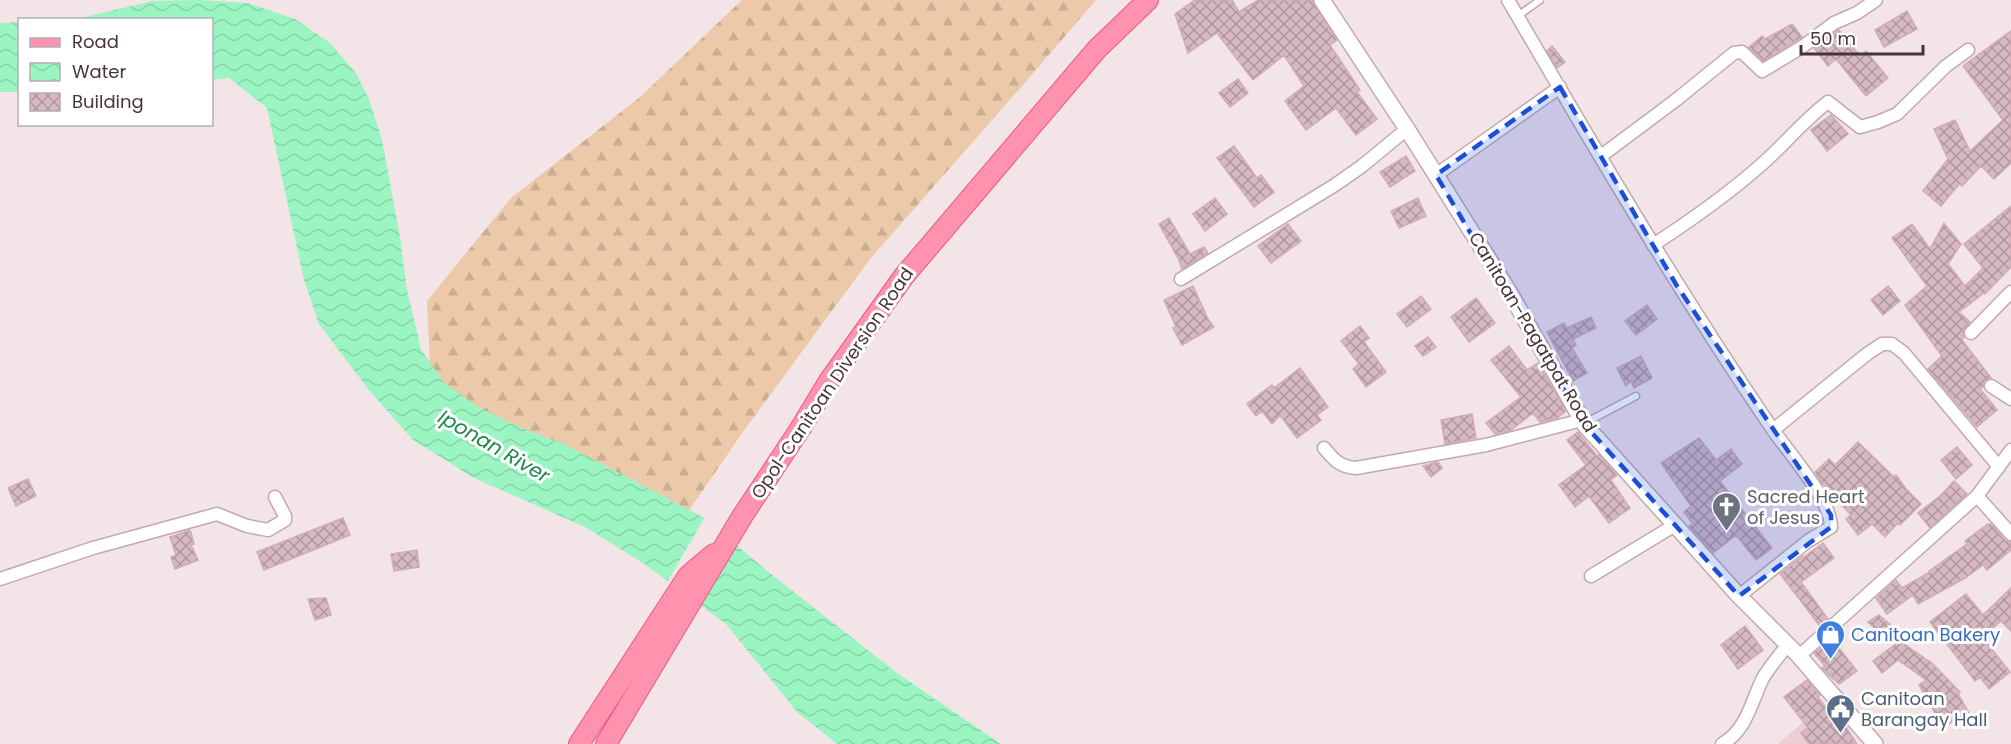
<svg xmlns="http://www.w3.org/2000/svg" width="2011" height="744" viewBox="0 0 2011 744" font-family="Poppins,sans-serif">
  <defs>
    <pattern id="forest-firs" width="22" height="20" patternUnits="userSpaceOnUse" patternTransform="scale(1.5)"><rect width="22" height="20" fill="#ebc9a9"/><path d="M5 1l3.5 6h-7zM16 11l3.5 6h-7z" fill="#cbad92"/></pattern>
    <pattern id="water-waves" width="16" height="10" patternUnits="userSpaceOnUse" patternTransform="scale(1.5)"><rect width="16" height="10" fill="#9bf5c2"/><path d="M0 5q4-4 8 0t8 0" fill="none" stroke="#87d3a7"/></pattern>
    <pattern id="building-cross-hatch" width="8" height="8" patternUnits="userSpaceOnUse" patternTransform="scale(1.5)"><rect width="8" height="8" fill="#d6b9c3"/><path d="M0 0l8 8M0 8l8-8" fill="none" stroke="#af979f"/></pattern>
  </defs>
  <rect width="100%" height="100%" fill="#f3e4e8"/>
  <path fill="#eecdd5" d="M1817,710L1837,744H1778Z"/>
  <path fill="url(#forest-firs)" d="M742,0H1096L1022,86L870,259L745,429L681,522L431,387L427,301L511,198L640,97Z"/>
  <path fill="url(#water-waves)" d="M199,0L248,3L295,19L330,43L356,73L369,99L382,140L400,237L407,290L421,349L444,383L480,408L517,426L564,444L703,517L771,574L897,673L1001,744H837L797,712L726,624L646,565L585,527L474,478L413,440L368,389L319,324L304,280L267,108L229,78L212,80V20H61L76,19L153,1Z
    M19,22V92H0V23Z"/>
  <path fill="#f3e4e8" d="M706,515L738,542L700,608L666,584Z"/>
  <path fill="url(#building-cross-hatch)" stroke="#d1abb9" stroke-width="1.5" d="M1195,0H1232L1239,12L1258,0H1312L1337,40L1330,45L1360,90L1357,92L1377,119L1356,135L1336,108L1306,130L1285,101L1304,86L1284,55L1253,80L1217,33L1188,53L1175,14Z
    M1907,11L1917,29L1884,47L1875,30Z
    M1792,24L1802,37L1763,61L1749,47L1762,36L1765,39Z
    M1839,30L1860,56L1866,51L1888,78L1866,96L1836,59L1828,66L1814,48Z
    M2011,31V163L1994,179L1981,166L1962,186L1960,183L1941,206L1923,191L1948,159L1934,129L1955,120L1970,151L2003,120L1963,66Z
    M1552,46L1565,62L1557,68L1547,51Z
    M1238,79L1248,93L1230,107L1219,93Z
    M1831,115L1848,134L1827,151L1811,130Z
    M1234,146L1257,178L1261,175L1274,192L1254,207L1217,158Z
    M1406,156L1415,171L1390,187L1380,172Z
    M1215,198L1227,214L1205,231L1193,214Z
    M1418,198L1426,216L1399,228L1391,211Z
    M2011,206V267L1985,294L1984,293L1959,312L1970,322L1963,330L1964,337L1962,340L1991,378L1984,381L1983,387L1980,389L1997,410L1977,427L1928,369L1942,356L1905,305L1927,286L1892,238L1912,224L1930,249L1944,223L1961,244L1948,264L1965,286L1983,268L1964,244Z
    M1169,218L1190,254L1204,247L1208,253L1182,269L1179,260L1159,224Z
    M1288,224L1301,241L1271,263L1258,246Z
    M1193,286L1208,319L1214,327L1182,345L1173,328L1176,327L1164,300Z
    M1888,286L1900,301L1883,315L1871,300Z
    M1421,296L1431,309L1407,327L1397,314Z
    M1476,298L1495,323L1469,342L1451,317Z
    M1647,305L1657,319L1636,335L1625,321Z
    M1591,317L1596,328L1573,339L1576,345L1572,348L1587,373L1573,381L1547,332L1564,323L1567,328Z
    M1360,326L1369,338L1364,342L1386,372L1366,387L1353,369L1359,364L1341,341Z
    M1428,337L1436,347L1423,356L1415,346Z
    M1509,346L1527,370L1538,363L1566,411L1557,418L1540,422L1533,413L1511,430L1495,434L1486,423L1521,397L1491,360Z
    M1641,356L1652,378L1634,388L1631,381L1626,386L1617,368Z
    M1300,368L1328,407L1317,415L1321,420L1297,438L1280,415L1272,424L1262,411L1256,416L1247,404L1272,385L1274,388Z
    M1472,414L1476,438L1445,444L1441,420Z
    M1578,432L1597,456L1599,455L1617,475L1611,480L1630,508L1609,523L1589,496L1575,507L1559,485L1586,465L1567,440Z
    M1699,438L1716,460L1731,449L1742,464L1720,481L1772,548L1756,560L1736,535L1713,553L1689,526L1693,524L1684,512L1691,506L1661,463Z
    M1858,442L1894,477L1896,475L1906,489L1921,504L1900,525L1898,523L1885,537L1872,524L1858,535L1846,519L1851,515L1822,483L1815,472L1829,459L1835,465Z
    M1957,447L1972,465L1956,479L1941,460Z
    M1438,462L1442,468L1431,477L1423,466Z
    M28,479L36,496L16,506L8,488Z
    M1954,481L1967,494L1930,528L1918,513L1940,496Z
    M343,518L350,535L264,570L257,552Z
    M1988,524H1991L2005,540L2011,542V550L1987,570L1983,565L1965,578L1918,604L1913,595L1887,614L1876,598L1896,580L1902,588L1930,572L1929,571L1967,544L1965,541Z
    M190,530L194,544L191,545L198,560L175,569L171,557L176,555L170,537Z
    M1823,543L1834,558L1801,582L1828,619L1819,625L1780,574L1803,556L1804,557Z
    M417,550L419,567L394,571L391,554Z
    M2011,588V631L2001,621L1982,637L2010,672L1989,689L1980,677L1975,681L1930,622L1966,594L1983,615Z
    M326,598L331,615L315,620L308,599Z
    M1879,615L1900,633L1890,642L1868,622Z
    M1745,626L1763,650L1738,669L1721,645Z
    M1832,639L1857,671L1839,684L1822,668L1825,666L1814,653Z
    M1900,641L1933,664L1960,692L1958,694L1969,713L1943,727L1919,685L1926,680L1898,660L1882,673L1873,661Z
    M1807,680L1820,695L1818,697L1840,727L1844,724L1857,744H1809L1801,733L1808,728L1784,697Z"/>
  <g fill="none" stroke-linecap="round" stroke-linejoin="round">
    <defs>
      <path id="service" d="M1518,16L1540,0
        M1585,423L1636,396"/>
      <path id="minor" d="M1508,0C1592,144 1677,289 1771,427C1787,451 1831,499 1831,527L1808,541L1739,596
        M1601,156L1676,100L1734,53L1742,52L1762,71L1802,47L1834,23L1857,13L1876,0
        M1436,175L1560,87
        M1653,245C1690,221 1727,195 1761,165C1784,145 1804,120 1828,102L1860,127L1878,122L1897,114L1946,66L1968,50
        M1181,279L1335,185L1362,166L1407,129
        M1971,333L2011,292
        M1991,386L2011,399
        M1773,430L1867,354L1882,344H1892L1904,353L1999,467
        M1324,448C1334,460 1340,467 1356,468L1486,445L1582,420
        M1977,496L2011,534
        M1591,576L1675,525
        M0,579L93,548L217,514L247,526L268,530L285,520V516L275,497
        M1799,656L1977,496L2011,450
        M1722,744C1747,730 1751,702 1763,678C1770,666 1780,655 1788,644"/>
      <path id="tertiary" d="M1322,0L1407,129L1510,293L1584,424L1739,596L1799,656L1875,744"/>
      <path id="primary" d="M579,744L688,576L714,554
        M606,744L743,515L800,429L829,381L904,276L1097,49L1148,0"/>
    </defs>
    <use href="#service" stroke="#c2a9b1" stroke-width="9"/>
    <use href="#minor" stroke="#c2a9b1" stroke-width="15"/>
    <use href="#tertiary" stroke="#c2a9b1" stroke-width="18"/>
    <use href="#primary" stroke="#ec5981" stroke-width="22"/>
    <use href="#service" stroke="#fff" stroke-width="6"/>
    <use href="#minor" stroke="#fff" stroke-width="12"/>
    <use href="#tertiary" stroke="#fff" stroke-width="15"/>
    <use href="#primary" stroke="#ff92ae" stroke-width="20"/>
  </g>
  <path fill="#1d4ed8" fill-opacity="0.2" stroke="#1d4ed8" stroke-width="4.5" stroke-dasharray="12 8" stroke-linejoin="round" d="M1560,87L1677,286L1831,515V527L1739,596L1584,424L1436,175Z"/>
  <defs>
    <symbol id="church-pin" viewBox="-11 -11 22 30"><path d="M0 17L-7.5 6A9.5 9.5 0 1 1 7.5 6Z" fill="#6b7280" stroke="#fff"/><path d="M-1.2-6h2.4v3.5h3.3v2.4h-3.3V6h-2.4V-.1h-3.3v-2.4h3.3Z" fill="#fff"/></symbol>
    <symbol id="shop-pin" viewBox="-11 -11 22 30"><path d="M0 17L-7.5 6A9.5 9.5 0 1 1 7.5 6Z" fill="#3f7fe0" stroke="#fff"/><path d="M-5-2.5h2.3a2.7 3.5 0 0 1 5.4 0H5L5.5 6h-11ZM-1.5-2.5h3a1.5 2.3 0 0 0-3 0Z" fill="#fff"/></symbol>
    <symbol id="civic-pin" viewBox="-11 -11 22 30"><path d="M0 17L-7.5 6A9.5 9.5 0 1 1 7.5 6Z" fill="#5c6f8a" stroke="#fff"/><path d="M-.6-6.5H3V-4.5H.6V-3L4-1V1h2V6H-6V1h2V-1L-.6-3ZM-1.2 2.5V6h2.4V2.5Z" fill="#fff"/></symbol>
  </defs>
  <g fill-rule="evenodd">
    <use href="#church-pin" x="1710" y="490" width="33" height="45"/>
    <use href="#shop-pin" x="1814" y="618" width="33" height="45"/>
    <use href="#civic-pin" x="1824" y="692" width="33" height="45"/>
  </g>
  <g text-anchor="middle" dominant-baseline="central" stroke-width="6" stroke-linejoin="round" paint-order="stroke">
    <g font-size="18" fill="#46343a" stroke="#fff">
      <text transform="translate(1533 332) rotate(59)">Canitoan-Pagatpat Road</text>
      <text transform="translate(832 383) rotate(-56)">Opol-Canitoan Diversion Road</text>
    </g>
    <g font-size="18" fill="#5b616d" stroke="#fff" text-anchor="start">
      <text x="1747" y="496">Sacred Heart<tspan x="1747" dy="21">of Jesus</tspan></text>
    </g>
    <g font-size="18" fill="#366cbe" stroke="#fff" text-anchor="start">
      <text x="1851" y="634">Canitoan Bakery</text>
    </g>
    <g font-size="18" fill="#4e5e75" stroke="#fff" text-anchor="start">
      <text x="1861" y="698">Canitoan<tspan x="1861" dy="21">Barangay Hall</tspan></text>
    </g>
    <g font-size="20" font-style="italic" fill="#1f874e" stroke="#fff">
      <text transform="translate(494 446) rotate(30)">Iponan River</text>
    </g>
  </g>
  <rect x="18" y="18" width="195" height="108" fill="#ffffff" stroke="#b5aeb0" stroke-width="1.5"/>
  <rect x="30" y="38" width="30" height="9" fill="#ff92ae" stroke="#b5aeb0" stroke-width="1.5"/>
  <text x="72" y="48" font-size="18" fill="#46343a">Road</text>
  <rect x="30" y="63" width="30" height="18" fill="url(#water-waves)" stroke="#b5aeb0" stroke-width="1.5"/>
  <text x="72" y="78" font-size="18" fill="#46343a">Water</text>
  <rect x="30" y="93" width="30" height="18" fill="url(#building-cross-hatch)" stroke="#b5aeb0" stroke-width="1.5"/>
  <text x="72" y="108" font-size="18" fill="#46343a">Building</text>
  <path d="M1801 45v9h122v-9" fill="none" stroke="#46343a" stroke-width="3"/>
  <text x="1810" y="45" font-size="18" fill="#46343a" stroke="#ffffff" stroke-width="4.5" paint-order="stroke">50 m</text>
</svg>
